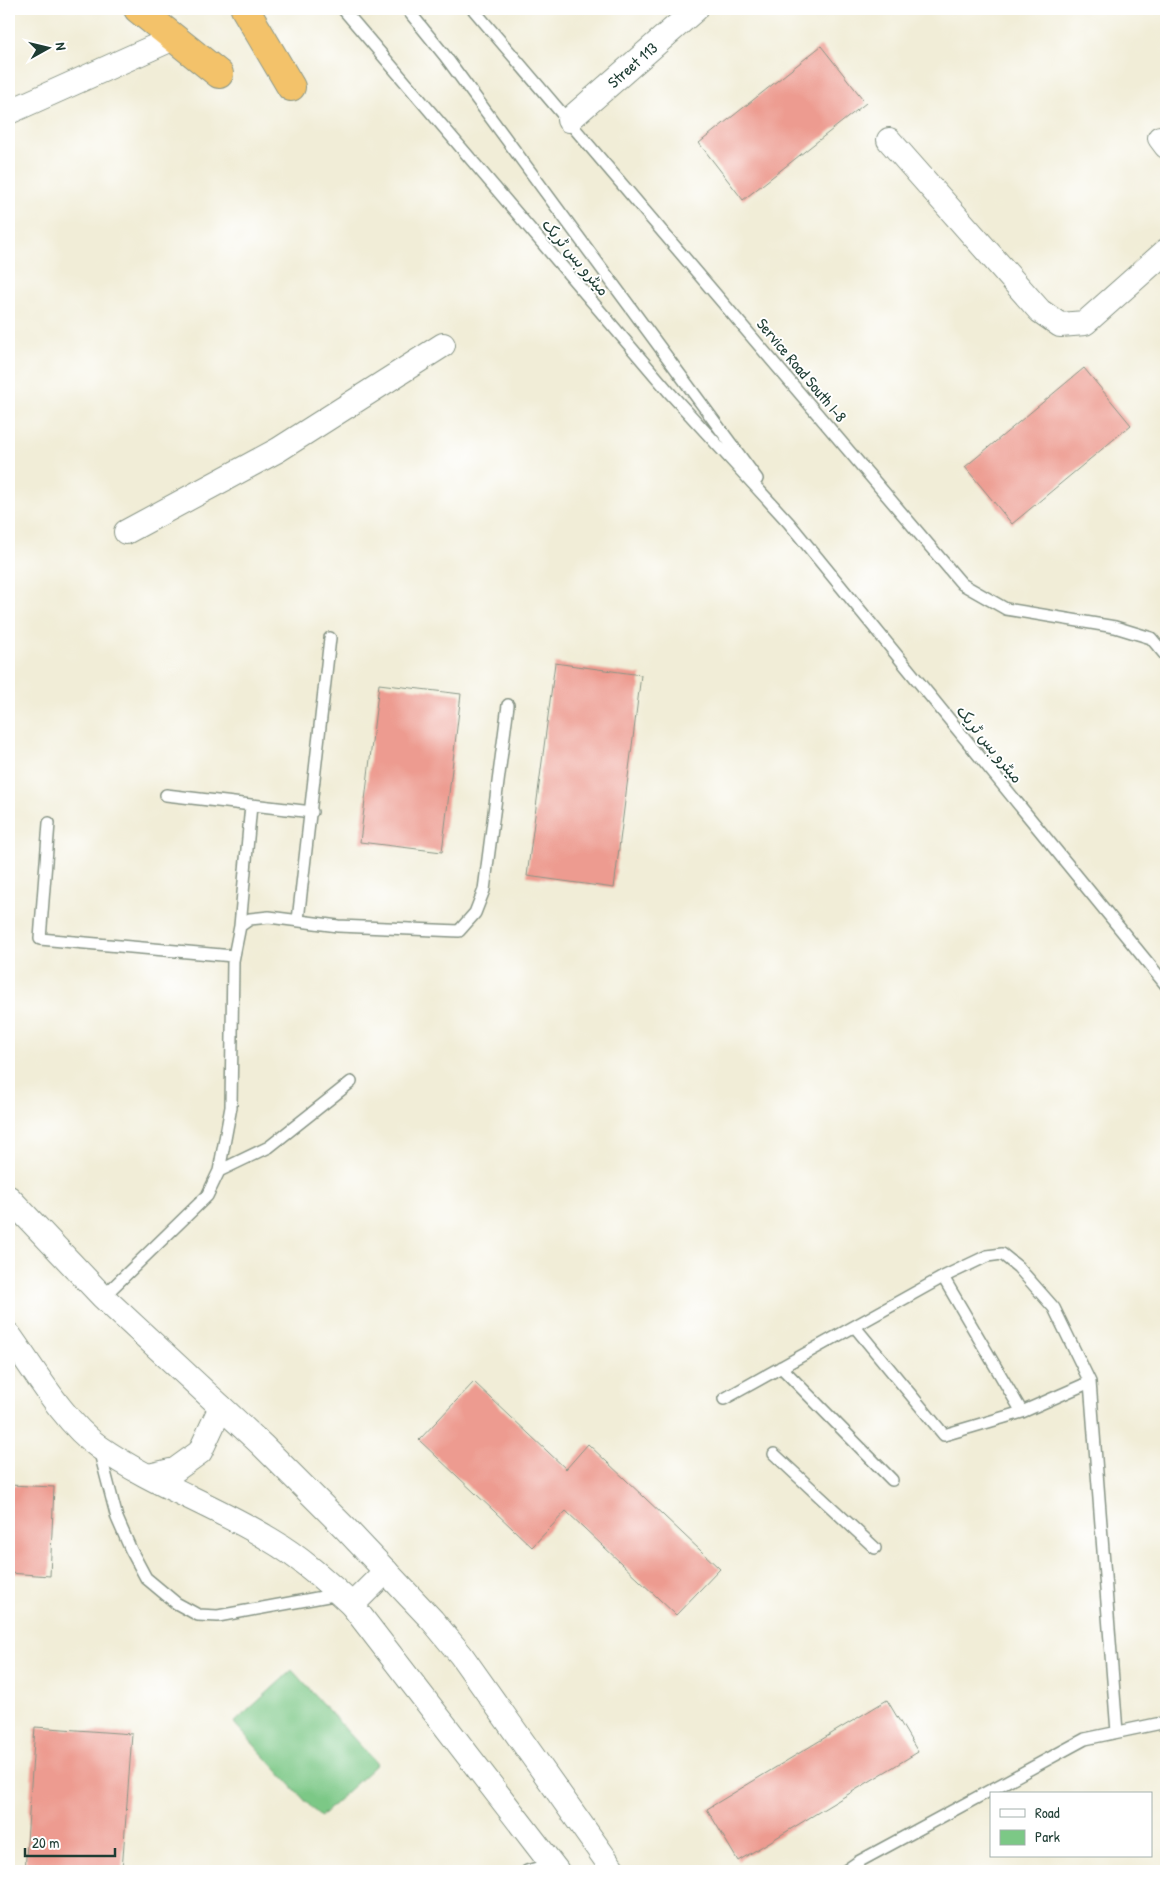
<svg xmlns="http://www.w3.org/2000/svg" width="1175" height="1880" viewBox="0 0 1175 1880" font-family="'Patrick Hand','Playpen Sans Arabic',sans-serif">
  <rect width="100%" height="100%" fill="#fff"/>
  <filter id="ink" filterUnits="userSpaceOnUse"><feTurbulence type="fractalNoise" baseFrequency=".02" numOctaves="2"/><feDisplacementMap in="SourceGraphic" scale="10" xChannelSelector="R" yChannelSelector="G"/><feConvolveMatrix kernelMatrix="1 2 1 2 8 2 1 2 1" color-interpolation-filters="sRGB"/></filter>
  <filter id="wash" filterUnits="userSpaceOnUse"><feTurbulence type="fractalNoise" baseFrequency=".0096" numOctaves="4" result="noise"/><feDisplacementMap in="SourceGraphic" scale="20" xChannelSelector="R" yChannelSelector="G"/><feGaussianBlur stdDeviation="1.12" result="paint"/><feColorMatrix in="noise" values="0 0 0 0 0 0 0 0 0 0 0 0 0 0 0 0 0 1.4 0 .05"/><feComposite in="paint" operator="in"/></filter>
  <g filter="url(#wash)">
    <rect width="100%" height="100%" fill="#f1edd7"/>
    <path fill="#7cc886" stroke="#4e825d" d="M292,1670L377,1764L320,1817L234,1723Z"/>
    <g id="blocks">
      <path fill="#ed9b90" d="M821,46L866,103L743,200L699,143Z
        M1084,368L1131,425L1012,524L965,467Z
        M555,663L641,675L614,888L527,876Z
        M379,684L461,694L442,852L360,842Z
        M474,1382L566,1469L588,1444L720,1569L676,1615L566,1511L532,1547L419,1440Z
        M9,1485L54,1487L50,1576L9,1573Z
        M887,1700L918,1752L738,1861L707,1809Z
        M35,1727L132,1734L122,1871H25Z"/>
    </g>
  </g>
  <g filter="url(#ink)">
    <use href="#blocks" fill-opacity="0" stroke="#889586" stroke-width="1"/>
    <g fill="none" stroke-linecap="round" stroke-linejoin="round">
      <defs>
        <path id="lane" d="M343,9L669,392L789,523L1166,985
          M407,9L445,56L757,479
          M473,9L962,584L1006,609L1115,627L1151,638L1166,656
          M166,795L312,812
          M49,823L40,939L233,956
          M298,920L330,638
          M240,926L251,805
          M219,1171L269,1147L351,1082
          M943,1277L1022,1412
          M103,1297L207,1196L219,1171L231,1107L233,961L240,926L250,919L269,917L338,926L459,931L475,913L484,890L508,705
          M855,1327L944,1435L1022,1412L1090,1382
          M781,1367L892,1480
          M724,1399L943,1277L987,1256L1002,1254L1018,1267L1054,1308L1090,1382L1117,1732
          M99,1449L117,1518L131,1550L146,1578L176,1603L198,1615L218,1616L339,1594
          M774,1454L875,1548
          M527,1871L551,1864
          M845,1871L858,1862L1085,1739L1166,1722"/>
        <g id="street">
          <path d="M9,112L174,38"/>
          <path id="s1" d="M569,120L696,9"/>
          <path d="M1160,138L1166,146"/>
          <path d="M889,140L1040,311L1060,325L1085,323L1166,251"/>
          <path d="M126,532L278,450L443,345"/>
          <path d="M9,1198L103,1297L262,1445L346,1529L432,1620L461,1655L614,1871"/>
          <path d="M9,1335C35,1371 63,1421 99,1447C152,1484 214,1505 269,1539C300,1557 326,1581 352,1605L557,1871"/>
          <path d="M149,1476L175,1470L200,1452L221,1407"/>
          <path d="M352,1605L386,1571"/>
        </g>
        <path id="highway" d="M138,9L219,74
          M245,9L291,87"/>
      </defs>
      <use href="#lane" stroke="#889586" stroke-width="14"/>
      <use href="#street" stroke="#889586" stroke-width="26"/>
      <use href="#highway" stroke="#889586" stroke-width="30"/>
      <use href="#lane" stroke="#fff" stroke-width="11"/>
      <use href="#street" stroke="#fff" stroke-width="24"/>
      <use href="#highway" stroke="#f3c26a" stroke-width="28"/>
    </g>
  </g>
  <g text-anchor="middle" dominant-baseline="central" stroke-width="4" stroke-linejoin="round" paint-order="stroke">
    <g font-size="16" fill="#1f3d34" stroke="#fff">
      <text stroke="none"><textPath href="#s1" startOffset="84">Street 113</textPath></text>
      <text transform="translate(576 257) rotate(50)">میٹرو بس ٹریک</text>
      <text transform="translate(802 370) rotate(50)">Service Road South I-8</text>
      <text transform="translate(990 744) rotate(51)">میٹرو بس ٹریک</text>
    </g>
  </g>
  <rect width="1175" height="1880" fill="none" stroke="#fff" stroke-width="30"/>
  <rect x="990" y="1792" width="162" height="65" fill="#ffffff" stroke="#a5b1ae"/>
  <rect x="1000" y="1809" width="25" height="8" fill="#ffffff" stroke="#a5b1ae"/>
  <text x="1035" y="1818" font-size="15" fill="#1f3d34">Road</text>
  <rect x="1000" y="1830" width="25" height="15" fill="#7cc886" stroke="#a5b1ae"/>
  <text x="1035" y="1842" font-size="15" fill="#1f3d34">Park</text>
  <g transform="translate(48 48) rotate(82)" stroke="#ffffff" stroke-width="4" paint-order="stroke">
  <path d="M0-4L9 19L0 12L-9 19Z" fill="#1f3d34"/>
  <text y="-8" font-size="14" font-weight="bold" text-anchor="middle" fill="#1f3d34">N</text>
  </g>
  <path d="M25 1848v8h90v-8" fill="none" stroke="#1f3d34" stroke-width="2.5"/>
  <text x="32" y="1848" font-size="15" fill="#1f3d34" stroke="#ffffff" stroke-width="4" paint-order="stroke">20 m</text>
</svg>
